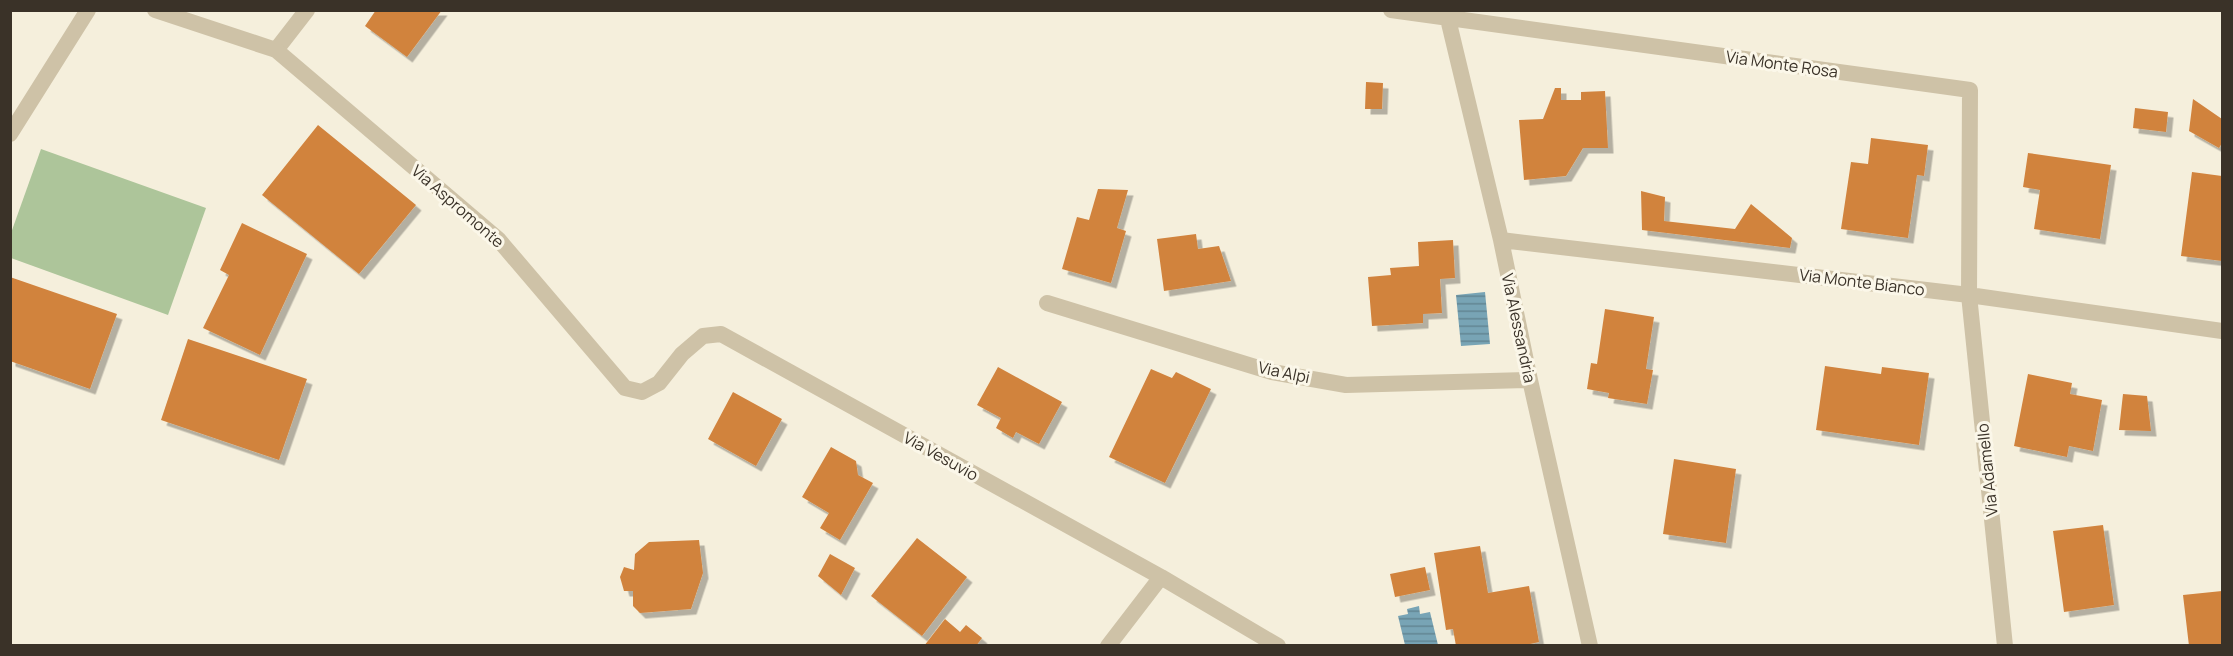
<svg xmlns="http://www.w3.org/2000/svg" width="2233" height="656" viewBox="0 0 2233 656" font-family="Manrope,sans-serif">
  <defs>
    <pattern id="water-rules" width="6" height="5" patternUnits="userSpaceOnUse" patternTransform="scale(1.5)"><rect width="6" height="5" fill="#78a4b5"/><path d="M0 2.5h6" fill="none" stroke="#638693"/></pattern>
    <filter id="shadow"><feDropShadow dx="5.5" dy="5.5" stdDeviation="0" flood-color="#0004"/></filter>
  </defs>
  <rect width="100%" height="100%" fill="#f5efdc"/>
  <path fill="#adc59a" d="M41,149L206,208L168,315L11,258V233Z"/>
  <path fill="url(#water-rules)" d="M1485,292L1490,344L1461,346L1456,295Z
    M1419,606L1420,614L1430,612L1438,645H1405L1398,616L1408,614L1407,609Z"/>
  <path fill="#d1833e" filter="url(#shadow)" d="M376,10H442L407,57L365,26Z
    M1366,82L1383,83L1382,109H1365Z
    M1555,88H1561V100H1581V92L1605,91L1608,148H1583L1566,176L1524,180L1519,120L1543,119Z
    M2193,99L2222,119V143L2219,148L2189,131Z
    M2135,108L2168,112L2166,132L2133,128Z
    M318,125L416,205L359,274L262,195Z
    M1871,138L1928,145L1924,176L1917,175L1908,238L1841,229L1851,162L1868,164Z
    M2028,153L2111,165L2100,239L2034,229L2040,190L2023,187Z
    M2192,172L2222,176V261L2181,256Z
    M1098,189L1128,190L1117,228L1126,231L1111,283L1062,269L1077,217L1089,220Z
    M1641,191L1665,197L1664,221L1735,229L1751,204L1792,238L1790,248L1642,230Z
    M242,223L307,254L260,355L203,328L229,275L220,270Z
    M1196,234L1198,249L1219,246L1231,281L1164,291L1157,239Z
    M1453,240L1455,278L1440,279L1442,313L1423,314V323L1372,326L1368,277L1391,275L1390,268L1419,266L1418,242Z
    M10,277L117,314L90,389L10,361Z
    M1605,309L1654,317L1646,369L1653,370L1647,404L1608,398L1609,393L1587,389L1591,363L1597,364Z
    M188,339L307,379L279,460L161,420Z
    M1825,366L1881,374L1882,367L1929,373L1919,445L1816,430Z
    M998,367L1062,402L1039,444L1016,432L1013,438L996,428L1001,418L977,405Z
    M1151,369L1172,378L1176,372L1211,389L1165,483L1109,457Z
    M2028,374L2072,383L2070,394L2102,400L2093,451L2069,446L2067,457L2014,446Z
    M733,392L782,419L756,466L708,439Z
    M2123,394L2147,396L2151,431L2119,430Z
    M831,447L856,461L858,475L873,483L840,540L820,528L829,513L802,497Z
    M1674,459L1736,469L1726,543L1663,534Z
    M2103,525L2114,605L2064,612L2053,531Z
    M917,538L967,577L922,636L871,596Z
    M699,540L703,573L691,609L640,613L633,606V591H624L620,577L624,567L634,570L635,554L649,542Z
    M1480,546L1488,593L1529,586L1539,642L1521,646H1456L1453,629L1446,630L1434,553Z
    M830,554L855,568L841,595L818,576Z
    M1425,567L1430,590L1395,597L1390,574Z
    M2222,591V646H2189L2183,595Z
    M945,619L960,632L966,625L982,638L976,646H924Z"/>
  <g fill="none" stroke-linecap="round" stroke-linejoin="round">
    <path stroke="#cec2a7" stroke-width="16" d="M276,50L307,10"/>
    <path stroke="#cec2a7" stroke-width="16" d="M155,10L276,50L498,239L625,388L642,392L659,383L682,354L703,336L721,334L1161,577L1278,646
      M1391,10L1970,90L1969,295L2005,646
      M1450,10L1448,19L1501,240L1530,380L1590,646
      M10,134L88,10
      M1501,240L1969,295L2222,331
      M1047,303L1272,372L1346,385L1530,380
      M1108,646L1161,577"/>
  </g>
  <g text-anchor="middle" dominant-baseline="central" stroke-width="6" stroke-linejoin="round" paint-order="stroke">
    <g font-size="16" fill="#3a3228" stroke="#fbf7e9">
      <text transform="translate(1782 64) rotate(8)">Via Monte Rosa</text>
      <text transform="translate(458 206) rotate(41)">Via Aspromonte</text>
      <text transform="translate(1862 282) rotate(7)">Via Monte Bianco</text>
      <text transform="translate(1519 328) rotate(78)">Via Alessandria</text>
      <text transform="translate(1284 372) rotate(12)">Via Alpi</text>
      <text transform="translate(941 456) rotate(29)">Via Vesuvio</text>
      <text transform="translate(1987 470) rotate(-96)">Via Adamello</text>
    </g>
  </g>
  <rect width="2233" height="656" fill="none" stroke="#3a3228" stroke-width="24"/>
</svg>
